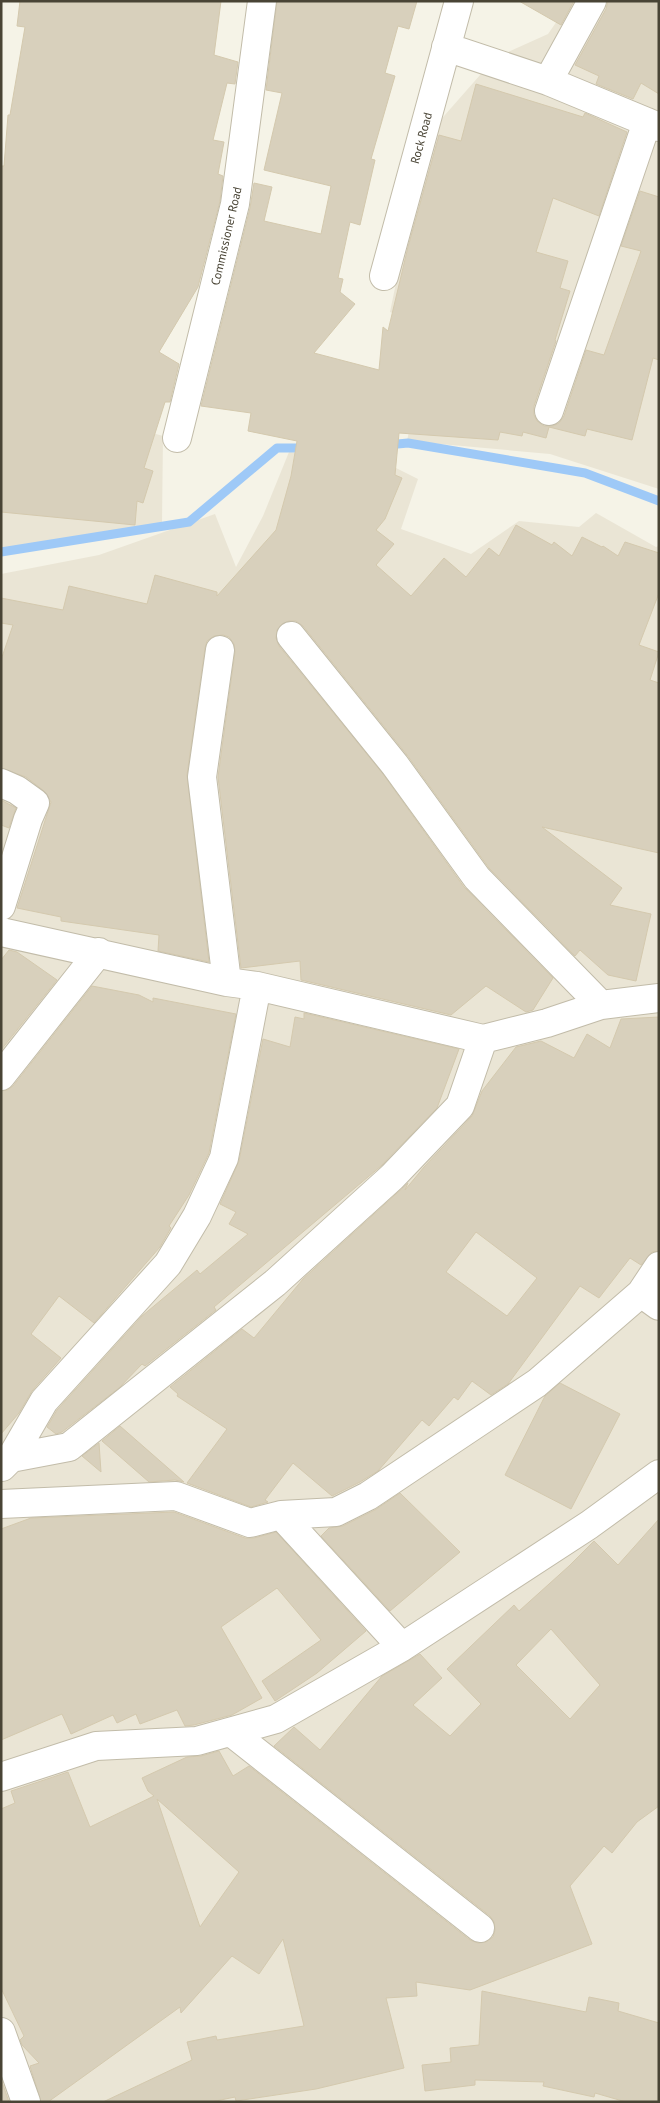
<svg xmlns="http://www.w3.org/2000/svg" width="660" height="2103" viewBox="0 0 660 2103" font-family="'PT Sans',sans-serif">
  <rect width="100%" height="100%" fill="#f5f3e7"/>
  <path fill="#eae5d5" d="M571,1H659V489L550,454L407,441L430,329L390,312L411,211L437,124L495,58L548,34Z
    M1,367L51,404L163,436L162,523L53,541L1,548Z
    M289,452L382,461L418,479L401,529L471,554L519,521L579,527L596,513L656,547L659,546V2102H1V574L99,555L215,514L236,567L263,516Z"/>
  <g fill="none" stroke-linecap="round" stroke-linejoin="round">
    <path stroke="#9ec9f7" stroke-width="9" d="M387,445L408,443L585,473L659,501
      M1,552L189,522L277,448H306"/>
  </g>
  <path fill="#d8d0bc" stroke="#d4c9ae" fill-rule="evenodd" d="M20,1H221L214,55L238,62L235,84L227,83L213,140L224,142L218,174L223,176L220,201L198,287L159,352L179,364L170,402H165L144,468L153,471L143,503L137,501L135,525L1,512V166H4L8,115H10L25,27L17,26Z
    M277,1H417L409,29L398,26L385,73L395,76L371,159L375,160L360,225L350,222L338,278L343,279L340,292L355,304L314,353L379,370L383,327L388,331L408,247L439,135L461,141L476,84L583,117L585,113L627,132L599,216L553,198L536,252L568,261L560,288L570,291L555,340L556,341L534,406V415L537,421L544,426H553L559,423L564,416L586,350L604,355L641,251L621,246L640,191L659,197V360L653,358L632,440L587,429L585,436L549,427L546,438L523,432L522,436L500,432L498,440L399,433L395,475L402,478L385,519L376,530L394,544L376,565L411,596L444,558L466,577L489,548L499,556L516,525L552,545L554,542L572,556L582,537L602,547L603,546L618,556L625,542L659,553V593L639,645L659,652L650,680L659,683V853L542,827L622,888L610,905L651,914L636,981L608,975L580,950L575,956L489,868L407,755L303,626L296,621H289L282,624L277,630L276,638L279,646L383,774L464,887L553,978L533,1010L526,1012L486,986L451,1015L301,980L300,961L241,968L218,777L235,652L234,644L229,637L223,635L214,636L207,641L205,648L187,775L209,962L158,951L159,935L61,921V917L17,908L51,802L44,791L26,777L1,768V660L13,625L1,623V598L63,610L69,586L147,604L155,575L217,592V596L276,530L291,476L297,441L248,431L251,413L201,406L250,208L254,183L272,187L264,221L321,234L331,186L264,170L282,93L266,90Z
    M519,1H574L561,25Z
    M608,1H659V94L641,83L633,99L596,84L599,76L575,65L606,9Z
    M1,800L16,808L9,828L1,825Z
    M9,950L17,952L57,980L1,1050V960Z
    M92,986L139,995L153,1002V998L236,1014L209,1153L189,1195L169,1226L171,1228L160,1247L94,1323L59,1296L31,1334L61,1358L32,1391L19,1413L1,1434V1091L7,1090L13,1086Z
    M304,1013L459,1049L437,1108L381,1166L214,1307L216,1310L145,1366L142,1364L119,1388L62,1432L56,1434L47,1427L57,1410L142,1316L197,1270L200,1274L248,1234L229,1224L236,1212L220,1204L239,1161L263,1039L290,1047L295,1017L304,1019Z
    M659,1017V1251L652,1252L641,1265L630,1258L599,1298L580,1286L508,1384L491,1395L472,1381L458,1400L454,1397L429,1426L422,1420L378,1471L360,1482L332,1496L293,1463L265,1500L268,1502L251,1507L187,1483L227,1429L177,1396L178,1394L170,1387L242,1329L254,1338L303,1279L408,1183L405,1190L424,1167L472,1116L482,1091L516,1047L541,1041L574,1058L587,1034L610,1048L621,1019ZM476,1232L537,1278L507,1316L446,1272Z
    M560,1383L620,1414L571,1509L505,1475L545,1396Z
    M120,1426L184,1482L175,1480L149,1482L102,1441Z
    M99,1443L101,1472L82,1456Z
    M400,1493L460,1552L390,1611L321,1536L329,1528L343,1526L375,1510Z
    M174,1512L245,1538H254L276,1532L366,1631L317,1673L275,1701L262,1681L321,1640L277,1588L221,1627L262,1698L232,1715L194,1725L185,1726L177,1710L140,1724L136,1714L117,1723L113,1715L71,1734L62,1714L1,1740V1529L31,1518Z
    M659,1519V1806L637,1822L612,1853L604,1846L570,1886L592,1944L470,1990L416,1982L417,1996L386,1998L404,2068L316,2089L236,2101L235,2097L211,2102H103L192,2060L187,2042L216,2036L217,2040L304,2026L283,1939L259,1974L232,1956L181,2013L180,2007L48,2102H41L30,2066L39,2063L22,2045L20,2040L24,2036L1,1988V1809L15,1803L11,1791L68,1772L90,1827L154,1796L148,1791L142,1778L187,1757L201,1756L219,1751L233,1776L249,1766L470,1940L478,1943L486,1942L493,1937L495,1930L494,1922L490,1916L274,1746L294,1727L320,1750L382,1676L420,1654L442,1678L413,1705L450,1736L481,1704L447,1669L514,1605L519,1611L569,1566L594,1541L618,1565ZM551,1629L600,1685L570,1719L516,1665ZM157,1799L239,1872L200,1927Z
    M482,1991L586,2012L589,1997L619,2003L618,2011L659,2023V2102H626L595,2093L594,2097L543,2086L544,2082L475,2080V2085L425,2091L422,2065L451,2062L450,2048L479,2045Z
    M1,2079L9,2102H1Z"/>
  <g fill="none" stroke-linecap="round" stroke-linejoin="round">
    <defs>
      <path id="street" d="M446,47L548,81L659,127
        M548,81L592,1
        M384,276L459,1
        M549,411L647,122
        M177,438L235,204L262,1
        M291,636L395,765L477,878L601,1005
        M220,650L202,777L227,982
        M1,783L17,790L35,803L28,819L1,906
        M1,932L227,982L257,986L483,1039L547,1023L601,1005L659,998
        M1,1076L99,952
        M641,1293L659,1306
        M11,1458L69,1447L275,1283L392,1177L460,1106L483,1039
        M2,1467L11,1458L44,1401L168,1264L197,1216L224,1158L257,986
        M1,1504L176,1496L250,1523L281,1515L336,1512L368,1496L537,1383L641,1293L659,1266
        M281,1515L402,1647
        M231,1732L480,1928
        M1,1777L96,1746L197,1741L276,1719L402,1647L589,1525L659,1474
        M1,2032L26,2102"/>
    </defs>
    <use href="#street" stroke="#c2bca9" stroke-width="30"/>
    <use href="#street" stroke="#fff" stroke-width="28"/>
  </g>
  <g text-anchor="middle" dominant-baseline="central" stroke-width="5" stroke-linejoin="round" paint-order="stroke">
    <g font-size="12" fill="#494435" stroke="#fff">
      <text transform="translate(421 138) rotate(-75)">Rock Road</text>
      <text transform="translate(226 236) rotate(-77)">Commissioner Road</text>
    </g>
  </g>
  <rect width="660" height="2103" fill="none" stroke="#494435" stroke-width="5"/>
</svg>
